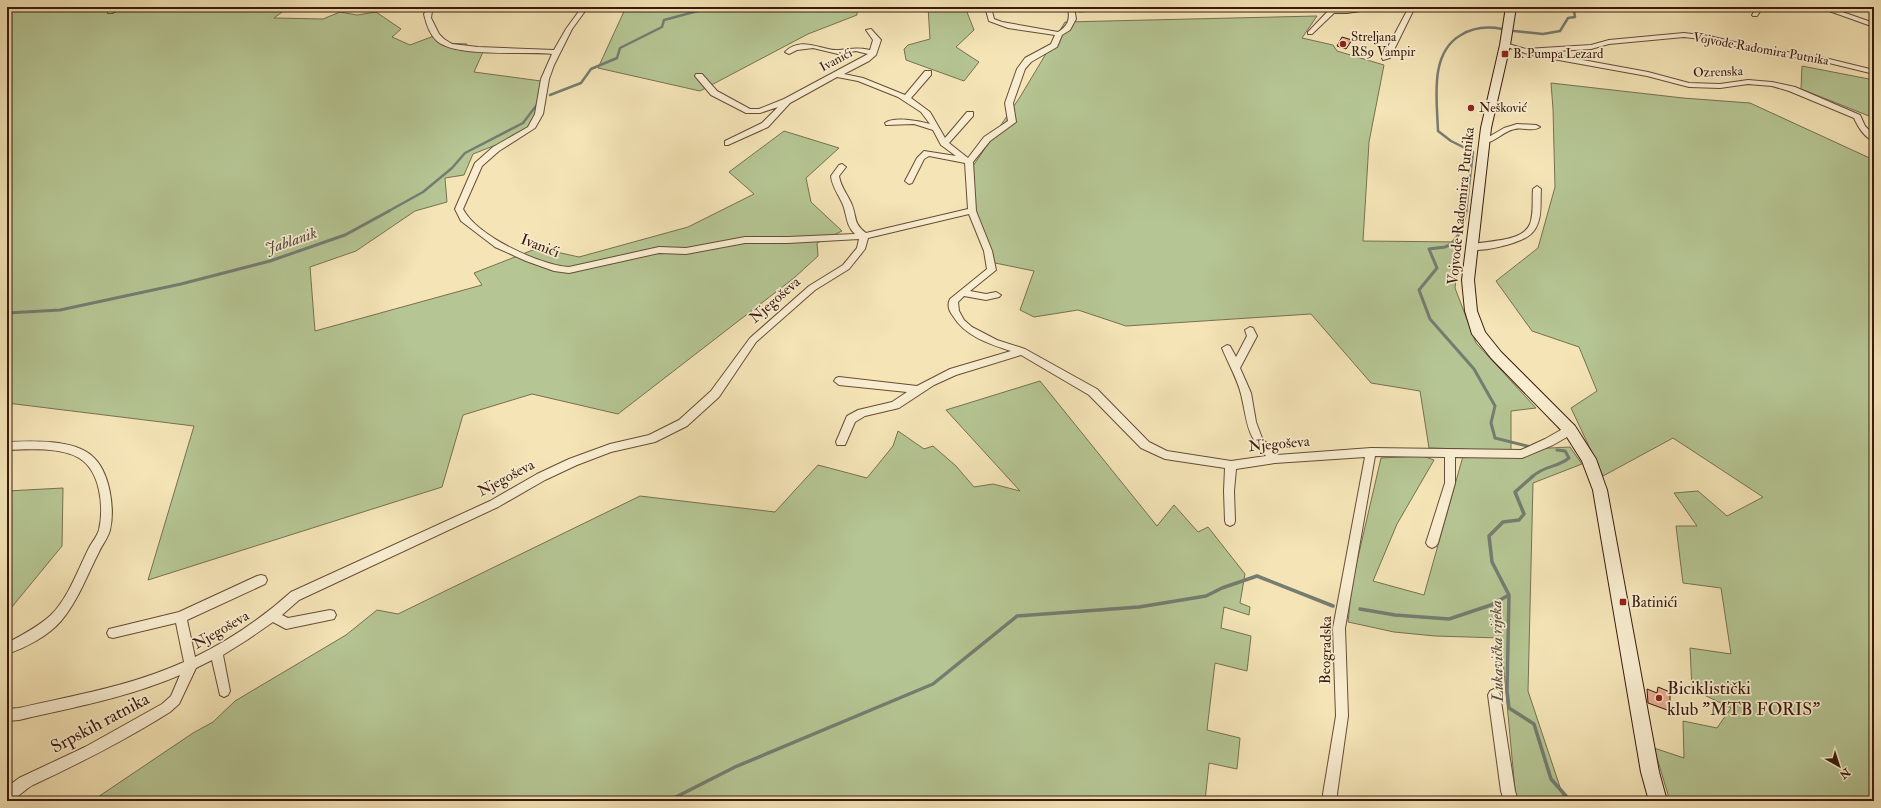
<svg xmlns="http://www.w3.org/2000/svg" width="1881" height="808" viewBox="0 0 1881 808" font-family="'IM FELL Double Pica',serif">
  <rect width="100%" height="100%" fill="#f4e4b6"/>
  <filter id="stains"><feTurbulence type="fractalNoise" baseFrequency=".005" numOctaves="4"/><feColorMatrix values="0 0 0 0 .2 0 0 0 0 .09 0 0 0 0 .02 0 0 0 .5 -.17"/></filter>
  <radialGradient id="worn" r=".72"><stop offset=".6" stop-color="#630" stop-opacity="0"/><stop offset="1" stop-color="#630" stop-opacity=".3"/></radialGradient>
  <path fill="#b5c593" stroke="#787050" d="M7,7H289L274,18L323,19L340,12L357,15L376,12L401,29L392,37L410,45L439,34L445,43L467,44L465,49L483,52L474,72L541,81V105L531,128L501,143L473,154L464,175L445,178L447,202L415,211L356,251L310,267L315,331L482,285L474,273L538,248L579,257L688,227L754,194L729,172L784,131L839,148L806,178L811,202L842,231L817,243L818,256L794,278L618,414L532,394L463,415L442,487L148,580L194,426L7,403Z
    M626,7H857V15L808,34L700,91L598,68Z
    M928,7H965L974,30L956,47L979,62L964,81L906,60L904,49L908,45L930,39Z
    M1078,7H1167L1079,12Z
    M1317,16L1302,38L1333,45L1337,51L1384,65L1369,142L1363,241L1460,242L1455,288L1476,343L1536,408L1511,411V450L1570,447L1582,464L1533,483L1528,691L1564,799L1516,801L1501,638L1435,636L1394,632L1348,622L1352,583L1381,458L1423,456L1434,460L1397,524L1373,581L1424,595L1465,449L1429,448L1420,391L1371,383L1311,314L1126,326L1078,310L1034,317L1020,310L1034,271L995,263L975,211L973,166L1020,97L1065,22Z
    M1802,66L1874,80V118L1801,89Z
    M1551,83L1683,98L1750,103L1874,160V801H1670L1654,748L1684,758L1683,721L1717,728L1731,708L1692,689L1690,648L1731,654L1721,588L1683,583L1676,526H1697L1674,493L1698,491L1727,516L1763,497L1673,438L1603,476L1571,408L1597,391L1579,347L1532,331L1496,281L1538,248L1555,187L1553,109Z
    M1040,381L1157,526L1174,505L1198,532L1208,527L1245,574L1240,603L1250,607L1249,615L1224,607L1221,628L1251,636L1247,671L1215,663L1207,730L1240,738L1237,769L1209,763L1205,801H92L193,733L213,722L235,701L346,635L377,610L398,614L640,496L775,512L818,465L867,478L893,446L898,431L924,449L933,446L956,466L974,487L993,484L1020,491L946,410Z
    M63,488L62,546L7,613V491Z"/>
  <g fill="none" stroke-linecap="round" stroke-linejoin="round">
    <path stroke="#757c71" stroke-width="2.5" d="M1514,31L1543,34L1560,31L1568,18L1575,17L1574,11L1567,7
      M550,95L581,83L591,69L617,58L620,48L662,27L664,20L709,8L725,9L731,7
      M387,212L423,192L452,168L465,153L523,123L539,102
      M1466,212L1473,152L1451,141L1438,131C1437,100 1429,53 1461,35C1474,27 1487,26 1502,29"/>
    <path stroke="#757c71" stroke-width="3" d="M1466,211C1464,223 1459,242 1445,247C1440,248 1434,248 1429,249L1437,268L1419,290L1430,319L1474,369L1495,406L1491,423L1495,438L1531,447
      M7,313L60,310L181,284L270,261L345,235L389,211
      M1532,477C1544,465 1557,468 1569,458L1565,451L1557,450"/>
    <path stroke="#757c71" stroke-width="3.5" d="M1533,476L1515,492L1524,514L1519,520L1503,522L1489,536L1492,562L1509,595L1507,691L1509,708L1534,724L1551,779L1566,796L1565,801
      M1360,609L1395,615L1449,619L1491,605L1509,595
      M668,801L735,767L933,684L1017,616L1139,607L1206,596L1222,588L1257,576L1333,606"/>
  </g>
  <path fill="#e6ad92" stroke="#3a1a0c" d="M1342,37L1352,40L1346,49L1337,46Z
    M1658,687L1670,692V711L1648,703L1647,689L1657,693Z"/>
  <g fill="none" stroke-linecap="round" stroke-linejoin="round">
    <defs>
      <path id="street" d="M115,7H123L112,13H108V11Z
        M431,7H440L432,11L431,18L439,34L444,39L452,44L478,47L554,50L566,29L582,7H588L572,29L554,65L549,79L543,114L535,128L499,151L482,166L463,209C477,236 539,265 569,267L659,247L686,248L745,237H788L855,234C846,226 847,215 843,205C839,195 832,187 831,176L839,165L842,164L846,167L839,176C841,188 848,195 852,205C857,218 853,223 866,233L968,209L965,163L929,156L924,159L912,183L909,184L905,181L917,158L924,151L956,156L941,145L933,130L914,124L886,125L885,123C894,116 919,121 930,124L921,112L898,97L858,81L837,77L790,103L768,127L728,145H725V141L762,123L778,107L760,113H746L711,95L695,76L696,74H702L717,91L750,109H759L784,99L868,54L856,51L838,54L813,48L797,50L789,54L785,52C801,35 822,51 839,50C854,49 855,47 870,50L873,40L866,30L871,29L881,40L876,55L869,61L844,74L863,78L905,95L925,71H931V75L911,98L930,112L945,138L967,112H973V116L949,143L968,158L984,137L1008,121L1005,103L1017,69L1025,58L1051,44L1055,35L1008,28L989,21L985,7H991L994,19L1002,22L1058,32C1069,25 1070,19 1068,7H1074L1076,19L1070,30L1062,35L1057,47L1031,62L1025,69L1013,103L1016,122L990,141L973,162L976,211L992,251L996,270L970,291L986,294L996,292L1001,295L999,297L986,300L964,296L958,302L959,311L964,320L972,327L997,340L1025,349L1097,389L1149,442L1167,451L1231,461L1266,456C1245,432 1248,423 1241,394C1237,378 1228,363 1222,348L1227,345L1230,346L1236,357L1247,336L1245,330L1250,327L1253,328L1257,336L1240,368L1251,393L1256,422L1262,438L1277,455L1371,448L1521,450L1545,439L1566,427H1574L1575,430L1574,433L1553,445L1522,458L1455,457V483L1438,543L1436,546L1432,548L1428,546L1426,543L1445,483V457L1375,456L1345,628L1348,716L1337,794L1338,801H1324L1323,794L1336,716L1333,628L1365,457L1275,463L1236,469L1234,491L1235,521L1234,524L1230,526L1226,524L1225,521L1224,491L1225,468L1165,459L1141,448L1089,395L1021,355L956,375L934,385L899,408L865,416L855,422L845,445H837L836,442L847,416L858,410L892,402L907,392L839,385L834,381L836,378L839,377L917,386L950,369L1011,351C989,344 965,336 953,316C949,311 947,305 950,299L987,269L984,251L969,214L868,238L865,249L849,269L815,290L756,342L719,397L687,426L655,442L611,452L577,465L545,480L498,507L299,600L282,615L288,618L330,610L334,611L336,615L334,619L286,629L273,622L247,640L223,655L230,691L228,695L224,697L220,695L212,660L196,668L179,704L170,712C126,740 80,763 33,785C24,790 17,799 7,801V787L19,778L85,747L162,704L171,696L180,675C126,698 75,707 19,720L7,721V709L19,708C75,695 131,686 184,662L176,623L113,638L109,637L107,633L109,629L179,612L257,576L261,575L265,576L267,580L265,584L187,620L195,657C230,640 262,618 291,592L490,501L537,474L569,459L610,444L649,435L679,420L711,391L750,338L809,286L843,265L857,248L859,239L788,243H745L686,254L659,253L569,273L554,271L526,261L495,247L461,221L455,209L475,163L493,147L528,127L535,114L541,79L552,54C526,51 456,58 437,41C430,35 426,23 424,14L427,9Z
        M1330,7H1336V9L1377,7L1374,9L1347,13H1334L1312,34H1308V32L1329,10Z
        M1409,7H1415L1390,58L1383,60L1382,58Z
        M1757,7H1763L1757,16H1753L1752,15Z
        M1818,7H1828L1874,23V27Z
        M1684,33L1709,36L1756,47L1825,58L1874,70V74L1825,62L1756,51L1709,40L1684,37L1609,44L1591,49L1539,52L1648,72L1689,83L1720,84L1748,80L1772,82L1795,87L1860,115L1865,126L1874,135V141C1865,138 1858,127 1854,118L1789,91L1772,86L1748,84L1720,88L1689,87L1647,76L1531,55L1501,45L1505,43L1526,49L1591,45L1609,40Z
        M1517,124L1536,125L1540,127C1534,132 1523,127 1515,129C1504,131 1496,141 1484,144L1480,142L1504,128Z
        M1537,186L1541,189C1540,200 1542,213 1538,223C1536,229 1532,234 1527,237C1515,244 1482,253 1469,249L1468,247L1469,245C1485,240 1522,243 1530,224C1534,213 1532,200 1533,189Z
        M7,442C31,441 73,439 92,456C110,471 115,509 110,530C108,538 102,545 99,552C87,575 78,601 61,621C48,636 25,648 7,654V643C22,635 38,627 51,615C69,597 78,569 90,546C93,541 97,536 99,530C104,508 101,471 79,458C62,447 27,449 7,450Z
        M1494,689L1498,691L1500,695L1515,791L1518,801H1504L1501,791L1488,695L1490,691Z"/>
      <path id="secondary" d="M1506,7H1516L1510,45L1491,128L1474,280L1477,311L1485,332L1501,352L1575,426L1596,459L1607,490L1659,772L1667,801H1649L1641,772L1593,490L1582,461L1565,434L1491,358L1472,334L1465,311L1462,280L1481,128L1500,45Z"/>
    </defs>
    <use href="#street" stroke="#684c36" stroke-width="2"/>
    <use href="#secondary" stroke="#3a1a0c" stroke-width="2"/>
    <use href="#street" fill="#f8edd0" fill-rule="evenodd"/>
    <use href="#secondary" fill="#f8edd0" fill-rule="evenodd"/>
  </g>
  <g fill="#8f2418" stroke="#f8edd0" stroke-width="1.5">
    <circle cx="1343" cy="44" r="4"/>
    <rect x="1501" y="50" width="8" height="8" rx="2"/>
    <circle cx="1471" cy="108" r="4"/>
    <rect x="1619" y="598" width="8" height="8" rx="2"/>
    <circle cx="1659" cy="698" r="4"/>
  </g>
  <g text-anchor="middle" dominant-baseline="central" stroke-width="3.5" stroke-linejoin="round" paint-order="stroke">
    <g font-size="13" fill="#3a1a0c" stroke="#f8edd0" text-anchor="start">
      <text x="1351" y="37">Streljana<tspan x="1351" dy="15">RS9 Vampir</tspan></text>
      <text x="1513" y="54">B. Pumpa Lezard</text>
      <text x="1479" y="108">Nešković</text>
    </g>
    <g font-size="13" fill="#3a1a0c" stroke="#f8edd0">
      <text transform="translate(1761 49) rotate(10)">Vojvode Radomira Putnika</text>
      <text transform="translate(836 60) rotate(-28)">Ivanići</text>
      <text transform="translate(1718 72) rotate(-2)">Ozrenska</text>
    </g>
    <g font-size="15" fill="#3a1a0c" stroke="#f8edd0">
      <text transform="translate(1461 206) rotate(-84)">Vojvode Radomira Putnika</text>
      <text transform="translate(540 246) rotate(21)">Ivanići</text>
      <text transform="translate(775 300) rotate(-41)">Njegoševa</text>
      <text transform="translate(1279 444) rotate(-5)">Njegoševa</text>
      <text transform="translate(506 478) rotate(-28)">Njegoševa</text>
      <text transform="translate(221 630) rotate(-30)">Njegoševa</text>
      <text transform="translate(1326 650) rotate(-89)">Beogradska</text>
    </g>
    <g font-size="15" fill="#3a1a0c" stroke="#f8edd0" text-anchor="start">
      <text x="1631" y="602">Batinići</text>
    </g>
    <g font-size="16" font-style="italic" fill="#574b3e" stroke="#f8edd0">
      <text transform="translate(291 241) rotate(-19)">Jablanik</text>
      <text transform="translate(1497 651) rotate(-91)">Lukavička rijeka</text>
    </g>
    <g font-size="18" fill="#3a1a0c" stroke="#f8edd0" text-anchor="start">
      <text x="1667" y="688">Biciklistički<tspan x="1667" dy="21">klub "MTB FORIS"</tspan></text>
    </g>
    <g font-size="18" fill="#3a1a0c" stroke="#f8edd0">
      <text transform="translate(100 723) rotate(-28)">Srpskih ratnika</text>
    </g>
  </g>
  <rect width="1881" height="808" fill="none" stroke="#f4e4b6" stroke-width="24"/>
  <rect x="8" y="8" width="1865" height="792" fill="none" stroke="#3a1a0c" stroke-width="2"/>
  <rect x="12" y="12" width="1857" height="784" fill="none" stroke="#3a1a0c"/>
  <g transform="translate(1839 766) rotate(141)" stroke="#f8edd0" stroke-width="3" paint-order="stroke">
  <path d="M0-3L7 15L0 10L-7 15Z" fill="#3a1a0c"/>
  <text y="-6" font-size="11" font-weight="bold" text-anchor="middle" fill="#3a1a0c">N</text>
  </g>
  <rect width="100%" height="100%" filter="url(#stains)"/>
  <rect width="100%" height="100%" fill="url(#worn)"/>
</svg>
